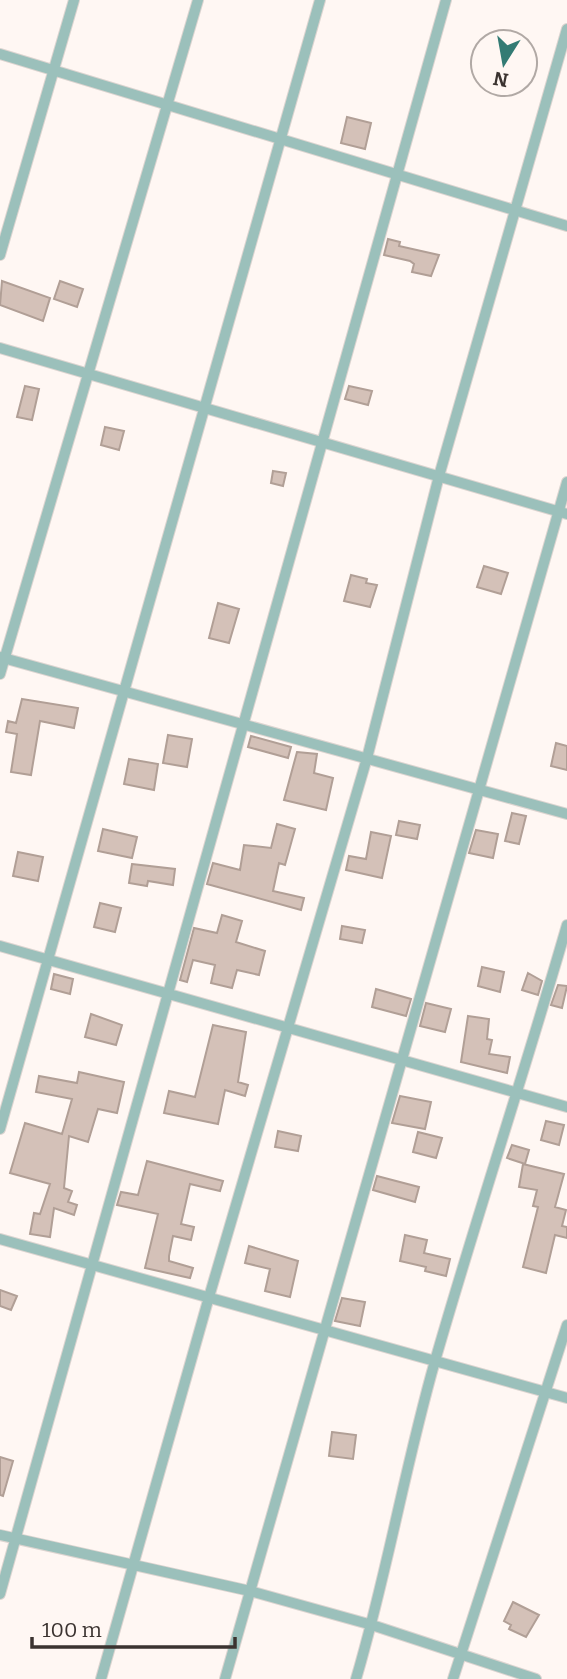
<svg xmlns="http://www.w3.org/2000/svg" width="567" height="1679" viewBox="0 0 567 1679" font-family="Bitter,serif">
  <rect width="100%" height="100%" fill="#fff7f3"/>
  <path fill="#d4c1b8" stroke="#b19f96" stroke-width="2" d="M347,117L371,123L365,149L341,143Z
    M388,239L400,242L399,246L439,255L431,276L412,272L414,264L410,261L384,255Z
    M2,281L50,298L43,321L0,305Z
    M60,281L83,289L77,307L54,299Z
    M25,386L39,389L32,420L17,417Z
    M349,386L372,391L368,405L345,399Z
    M105,427L124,431L119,450L101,445Z
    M273,471L286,473L283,486L271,483Z
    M484,566L508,573L501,594L477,587Z
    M351,575L367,579L366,583L377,585L370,607L344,601Z
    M218,603L239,609L229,643L209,638Z
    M22,699L78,708L74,728L40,721L31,775L11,772L17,734L6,732L8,721L16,723Z
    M168,735L192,739L187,767L163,763Z
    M251,736L291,747L288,758L248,747Z
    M556,743L567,746V770L551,766Z
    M297,752L317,754L314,773L333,778L326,810L284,800Z
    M129,759L158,764L154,790L124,784Z
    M512,813L526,816L519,844L505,841Z
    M399,821L420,825L417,839L396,835Z
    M277,824L295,829L285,865L279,863L273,891L304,898L301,910L207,884L213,863L240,870L244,845L271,848Z
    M103,829L137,837L132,858L98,851Z
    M476,830L498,834L493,858L469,853Z
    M371,832L391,836L382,878L346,870L349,856L366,859Z
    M18,852L43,857L38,881L13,876Z
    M132,864L175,869L173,885L148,881L147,886L129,883Z
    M100,903L121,908L115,932L94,927Z
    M222,915L242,921L236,942L265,951L259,975L237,970L232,988L211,983L215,965L193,960L187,982L180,980L194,928L217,933Z
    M342,926L365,930L362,943L340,939Z
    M482,967L504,972L500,992L478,986Z
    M528,973L542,981L538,995L522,990Z
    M54,974L73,979L70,994L51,989Z
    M558,985L567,986L562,1008L551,1005Z
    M376,989L411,999L406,1016L372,1007Z
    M426,1003L451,1009L445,1032L420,1026Z
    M91,1014L122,1025L116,1045L85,1037Z
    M468,1016L489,1019L487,1039L492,1040L489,1054L510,1057L507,1073L461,1062Z
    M213,1025L246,1032L238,1082L248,1085L245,1096L225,1090L218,1124L164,1113L169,1091L195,1097Z
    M79,1072L124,1082L117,1113L98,1109L88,1142L69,1136L64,1188L72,1191L68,1202L77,1205L74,1215L54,1208L50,1237L30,1234L34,1213L40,1214L50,1184L10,1173L25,1123L62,1134L72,1099L36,1092L39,1076L77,1083Z
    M400,1096L431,1102L425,1129L392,1123Z
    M546,1121L564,1125L559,1145L541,1140Z
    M278,1131L301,1136L298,1151L275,1147Z
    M418,1132L442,1138L436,1158L413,1152Z
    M512,1145L529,1150L525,1164L507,1158Z
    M147,1161L223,1181L220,1191L190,1184L181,1224L194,1227L191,1240L173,1236L169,1256V1261L193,1268L190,1278L145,1268L158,1214L117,1205L121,1192L138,1195Z
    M523,1164L564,1174L555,1207L566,1210L562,1226L567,1227V1238L555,1235L546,1273L523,1267L538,1207L533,1206L537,1190L519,1187Z
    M377,1176L419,1187L415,1202L373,1190Z
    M405,1235L427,1240L424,1253L450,1259L446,1276L425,1271L426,1267L400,1261Z
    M249,1246L298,1261L290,1297L265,1291L270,1269L245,1263Z
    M0,1290L17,1296L11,1310L0,1306Z
    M342,1298L365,1302L360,1326L335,1321Z
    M332,1432L356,1435L353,1459L329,1456Z
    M0,1457L13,1461L3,1496L0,1495Z
    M513,1602L539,1615L526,1637L509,1629L511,1625L504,1621Z"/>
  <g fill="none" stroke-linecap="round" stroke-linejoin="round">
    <defs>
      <path id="street" d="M0,54L567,226
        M0,255L74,0
        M0,348L567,514
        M0,657L567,814
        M0,674L198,0
        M0,946L567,1107
        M0,1129L320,0
        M0,1239L567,1398
        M0,1535L250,1591L372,1625L536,1679
        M0,1594L446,0
        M101,1679L209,1297L367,758L439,476L567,29
        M225,1679L567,482
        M356,1679C387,1574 405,1466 435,1361C477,1215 525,1071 567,925
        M453,1679L567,1325"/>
    </defs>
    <use href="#street" stroke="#dcd4d0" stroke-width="12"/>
    <use href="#street" stroke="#9bc0bb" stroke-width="10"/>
  </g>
  <g transform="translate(504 63) rotate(191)"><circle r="33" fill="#fff7f3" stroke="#b1a9a5" stroke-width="2"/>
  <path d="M0-5L12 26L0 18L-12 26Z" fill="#337b74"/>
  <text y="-10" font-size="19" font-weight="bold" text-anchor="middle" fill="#3b3330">N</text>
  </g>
  <path d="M32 1637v10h203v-10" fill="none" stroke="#3b3330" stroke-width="3.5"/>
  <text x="42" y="1637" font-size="21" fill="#3b3330" stroke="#fff7f3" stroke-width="5" paint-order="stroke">100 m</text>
</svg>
